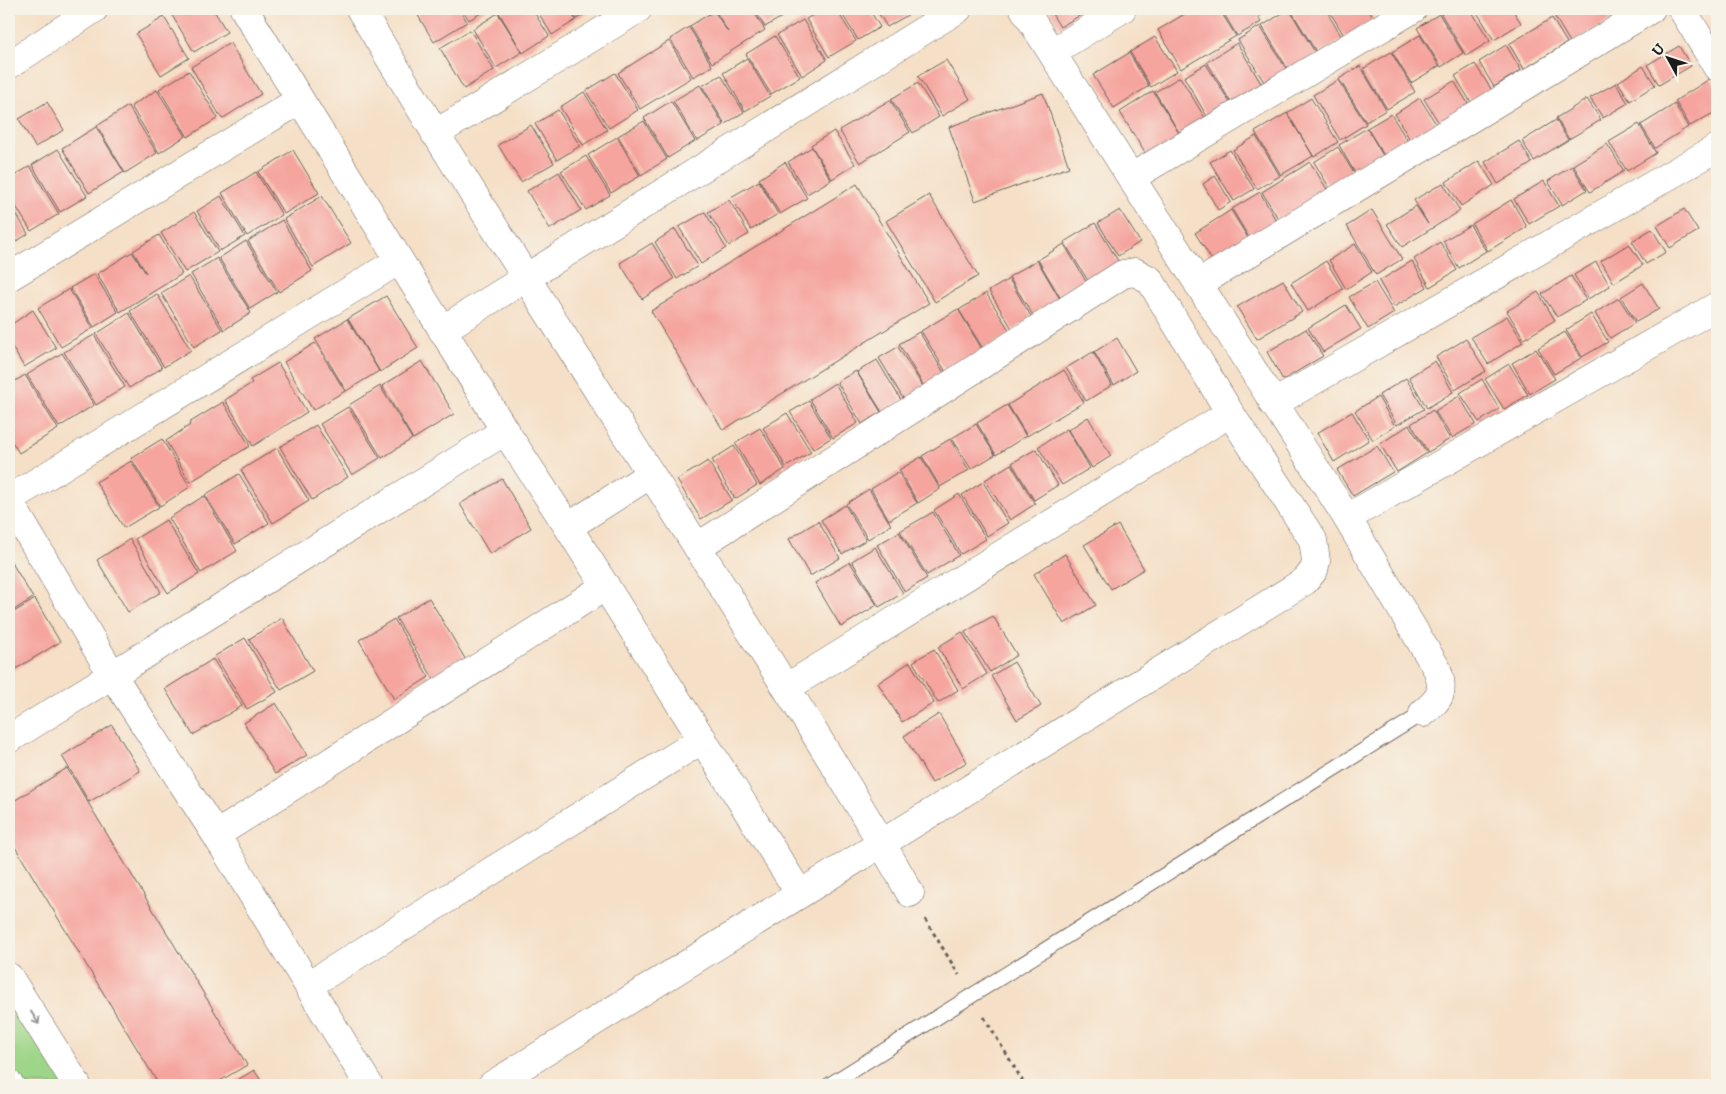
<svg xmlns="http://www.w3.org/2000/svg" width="1726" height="1094" viewBox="0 0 1726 1094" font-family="'IM FELL DW Pica',serif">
  <rect width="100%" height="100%" fill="#f7f3e8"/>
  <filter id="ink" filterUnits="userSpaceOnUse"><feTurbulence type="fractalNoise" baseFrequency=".02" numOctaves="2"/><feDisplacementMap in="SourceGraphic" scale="10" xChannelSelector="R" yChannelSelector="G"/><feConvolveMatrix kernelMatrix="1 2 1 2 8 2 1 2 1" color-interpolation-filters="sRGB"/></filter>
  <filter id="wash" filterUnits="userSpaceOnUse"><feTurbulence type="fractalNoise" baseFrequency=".0096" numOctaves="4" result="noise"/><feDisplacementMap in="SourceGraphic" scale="20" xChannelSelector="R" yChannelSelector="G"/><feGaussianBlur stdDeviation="1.12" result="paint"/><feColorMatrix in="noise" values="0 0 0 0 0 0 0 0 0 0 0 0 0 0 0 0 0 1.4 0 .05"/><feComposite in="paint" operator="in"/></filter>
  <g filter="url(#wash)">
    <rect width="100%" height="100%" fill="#f5dfc6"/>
    <path fill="#9dd688" stroke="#5c7952" d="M9,973L79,1085H11L9,1082Z"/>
    <g id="blocks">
      <path fill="#f5a49e" d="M175,9H213L227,32L194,52L170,12Z
        M414,9H460L467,22L434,42Z
        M462,9H488L469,20Z
        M505,9H532L549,36L523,53L499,13Z
        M536,9H569L576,20L552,35Z
        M570,9H594L576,19Z
        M716,9H752L765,30L712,63L690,26L714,11L728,32L715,10Z
        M754,9H795L765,27Z
        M823,9H836L856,41L829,57L806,19Z
        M839,9H869L880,27L858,40Z
        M876,9H918L887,27Z
        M1049,9H1091L1060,27Z
        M1193,9H1219L1236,36L1181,69L1158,30Z
        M1221,9H1272L1258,17L1261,22L1237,36Z
        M1289,9L1317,56L1290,73L1262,26Z
        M1290,9H1325L1343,39L1318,55Z
        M1328,9H1368L1374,19L1345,37Z
        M1449,9H1470L1490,41L1466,56L1441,14Z
        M1475,9H1512L1521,23L1494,40Z
        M1568,9H1607L1613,18L1571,44L1555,17Z
        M498,13L522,52L496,68L473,29Z
        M1439,14L1463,53L1441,67L1417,28Z
        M164,17L189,58L161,75L136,34Z
        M1552,18L1567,43L1524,69L1509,44Z
        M803,20L827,60L802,76L777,35Z
        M1260,26L1288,72L1266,85L1238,40Z
        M689,27L712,66L693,77L670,39Z
        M470,30L494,70L464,89L440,48Z
        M1420,35L1439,66L1411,83L1392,52Z
        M775,36L800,77L771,94L746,54Z
        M1155,37L1177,71L1151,87L1130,52Z
        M669,41L691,78L640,109L618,73Z
        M230,43L261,94L222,119L191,67Z
        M1237,43L1262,85L1232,104L1207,62Z
        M1506,45L1521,70L1494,87L1479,62Z
        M1679,46L1691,66L1659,85L1647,65Z
        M1391,52L1415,92L1387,109L1363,69Z
        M1129,53L1149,86L1114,108L1093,75Z
        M747,58L770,96L745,111L723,73Z
        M946,60L970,99L942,116L918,76Z
        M1206,64L1232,106L1209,120L1184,77Z
        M1475,64L1493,92L1472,104L1455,76Z
        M1360,66L1386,110L1366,122L1339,79Z
        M1643,66L1655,85L1630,101L1618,82Z
        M189,71L218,118L188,137L159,89Z
        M615,73L638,110L609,128L586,91Z
        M721,75L744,112L725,124L702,86Z
        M1180,77L1207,121L1181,136L1155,92Z
        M1711,78L1717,88V111L1690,126L1675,101Z
        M1338,80L1366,124L1340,140L1313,95Z
        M1454,81L1469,105L1439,123L1424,99Z
        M918,83L939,117L913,133L891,99Z
        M1616,83L1628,103L1603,118L1590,98Z
        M700,85L724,125L697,141L673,101Z
        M157,90L186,136L159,153L131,106Z
        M1153,91L1182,138L1148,158L1120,112Z
        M584,92L607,130L583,145L560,107Z
        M1043,93L1069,167L975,201L949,127Z
        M1311,98L1338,142L1314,157L1287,113Z
        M1420,98L1439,129L1413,145L1395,114Z
        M1587,99L1601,120L1569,139L1556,118Z
        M890,100L910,132L860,163L839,130Z
        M671,101L695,141L668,158L644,118Z
        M47,102L64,130L35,147L19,119Z
        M1675,104L1688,127L1655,148L1641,125Z
        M128,106L157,153L125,173L97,126Z
        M558,110L580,146L557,160L535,124Z
        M1287,113L1313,156L1281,175L1255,132Z
        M1391,114L1410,145L1387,160L1367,128Z
        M1556,120L1568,140L1534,161L1522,141Z
        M644,121L667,159L641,175L618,136Z
        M1639,124L1656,153L1627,171L1609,142Z
        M531,125L554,163L521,182L498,145Z
        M96,127L124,172L89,193L62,148Z
        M1367,128L1386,161L1358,178L1339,145Z
        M834,131L855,164L832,179L811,145Z
        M1256,136L1280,176L1257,189L1233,150Z
        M617,137L640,176L611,193L588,155Z
        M1519,141L1532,163L1498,184L1485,162Z
        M1607,144L1624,171L1590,192L1573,165Z
        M812,147L831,180L807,194L788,162Z
        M1338,147L1357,178L1332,192L1314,162Z
        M58,149L87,196L60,212L32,165Z
        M293,150L319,193L284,214L258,172Z
        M1230,150L1254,189L1234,201L1210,162Z
        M586,156L610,195L586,210L561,171Z
        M1479,161L1494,185L1461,206L1446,182Z
        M785,162L807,198L780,214L759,179Z
        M1310,162L1330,194L1281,223L1262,192Z
        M30,166L59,214L31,231L9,195V179Z
        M1572,166L1587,190L1562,205L1548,181Z
        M256,172L282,215L247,236L222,193Z
        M559,172L581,210L550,229L527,191Z
        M1215,176L1231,202L1218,210L1203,184Z
        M759,181L778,214L751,230L731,197Z
        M1544,181L1559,206L1529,224L1514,199Z
        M1443,183L1460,211L1402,247L1387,224L1416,206L1428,224L1414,200Z
        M857,184L929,303L723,430L651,311Z
        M1260,192L1278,224L1251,241L1232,209Z
        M929,195L978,276L935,302L886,221Z
        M221,196L245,236L220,251L197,211Z
        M322,196L351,243L313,267L284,219Z
        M729,200L749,234L729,246L708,212Z
        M1511,200L1527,227L1488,251L1472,224Z
        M9,201L28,234L9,246Z
        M1684,209L1698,231L1670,248L1657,226Z
        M1120,210L1140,242L1118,256L1098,223Z
        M1231,210L1248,238L1212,260L1195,233Z
        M1372,210L1402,259L1376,275L1347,226Z
        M194,212L218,252L185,272L161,233Z
        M705,212L726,248L701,264L679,227Z
        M282,220L312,271L279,292L248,241Z
        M1095,223L1120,264L1089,282L1064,242Z
        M1470,225L1486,251L1459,268L1443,241Z
        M675,229L698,266L677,279L655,242Z
        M1652,229L1666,252L1646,264L1632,241Z
        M159,235L182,274L120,312L97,274L132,252L146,273L133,251Z
        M246,241L277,292L250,309L219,258Z
        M1440,242L1457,270L1430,287L1414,259Z
        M652,243L674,279L642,299L620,263Z
        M1064,244L1087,283L1061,299L1038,260Z
        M1355,244L1372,272L1346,289L1329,260Z
        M1629,244L1643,265L1614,283L1601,261Z
        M217,258L251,313L224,330L191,274Z
        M1037,260L1061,301L1034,317L1009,277Z
        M1326,261L1343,289L1308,311L1291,283Z
        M1412,261L1427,287L1394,307L1379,281Z
        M1596,262L1610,286L1588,299L1574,275Z
        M94,274L118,312L94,327L70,288Z
        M189,276L222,330L194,347L161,293Z
        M1571,276L1586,300L1557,317L1542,294Z
        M1009,279L1032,318L1013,330L989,291Z
        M1283,280L1302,312L1257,339L1237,307Z
        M1375,282L1394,313L1368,329L1349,297Z
        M1643,283L1659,309L1636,322L1621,297Z
        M69,289L93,328L61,347L38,308Z
        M1538,292L1555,320L1524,339L1507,311Z
        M986,293L1011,333L984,350L959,310Z
        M157,294L191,350L164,367L130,311Z
        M386,296L418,348L380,372L348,319Z
        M1619,298L1635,323L1610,338L1595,313Z
        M1346,305L1361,329L1323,352L1308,328Z
        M958,309L983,351L946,372L921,331Z
        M33,310L56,348L24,367L9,342V326Z
        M129,313L162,368L129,388L96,334Z
        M1591,314L1608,342L1582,357L1566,330Z
        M1507,316L1523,342L1488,364L1471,337Z
        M347,319L379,371L346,391L315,339Z
        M1306,329L1323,356L1283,380L1267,352Z
        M919,332L946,376L925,388L899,344Z
        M1565,332L1581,358L1554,374L1538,348Z
        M94,335L125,387L96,405L64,352Z
        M1117,338L1136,371L1114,385L1094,352Z
        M1466,339L1486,371L1455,390L1436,357Z
        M315,343L345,391L313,410L284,362Z
        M898,347L924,388L904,400L879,358Z
        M1536,349L1555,379L1530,394L1512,363Z
        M1093,352L1112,385L1086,401L1066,368Z
        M62,353L94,405L59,427L27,375Z
        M877,360L901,400L882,412L857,372Z
        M422,361L454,414L413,439L382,386Z
        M1435,361L1453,392L1427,408L1409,377Z
        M278,363L307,412L253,446L225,400L252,383L250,380Z
        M1509,364L1528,395L1504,409L1485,379Z
        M1064,370L1084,402L1027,436L1008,405Z
        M856,371L881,412L862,424L837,382Z
        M25,375L58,429L19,453L9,437V385Z
        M1406,378L1424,409L1397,425L1379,395Z
        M1482,379L1499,409L1479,422L1460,393Z
        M835,383L858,423L833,438L810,399Z
        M380,386L412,439L382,458L349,405Z
        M1459,396L1476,424L1452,438L1435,411Z
        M1378,397L1395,426L1373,440L1355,411Z
        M809,401L831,438L813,449L790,412Z
        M223,402L250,446L190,482L166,441L190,425L189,423Z
        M1007,405L1026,436L996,455L977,423Z
        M348,407L380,458L352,475L320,424Z
        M1433,410L1450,439L1428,452L1411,424Z
        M1352,412L1369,440L1334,462L1317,433Z
        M787,413L811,452L786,467L763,428Z
        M1088,417L1111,456L1092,468L1068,430Z
        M976,424L995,455L971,469L952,438Z
        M316,425L348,477L312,500L280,447Z
        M1409,425L1427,453L1397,472L1380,444Z
        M760,428L785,469L760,485L735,443Z
        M1067,429L1090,468L1062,485L1038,447Z
        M162,439L190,487L160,506L131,458Z
        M950,439L969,470L940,487L922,456Z
        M734,446L757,485L735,499L712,460Z
        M1377,446L1393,472L1353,496L1337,470Z
        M277,448L309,501L273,523L241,470Z
        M1036,449L1058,485L1034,500L1012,463Z
        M921,457L940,489L918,503L899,470Z
        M131,461L159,507L124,528L96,482Z
        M708,461L732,500L701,519L677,480Z
        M1011,464L1035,504L1010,520L985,480Z
        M898,472L917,503L889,520L871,489Z
        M239,474L269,523L235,544L205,495Z
        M502,479L531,528L490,554L460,504Z
        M983,482L1008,523L987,536L962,495Z
        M869,489L891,525L868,539L846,504Z
        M959,494L986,539L961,554L934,510Z
        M204,496L237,551L201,573L169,518Z
        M845,505L866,540L842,554L821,520Z
        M933,512L959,555L927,575L900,531Z
        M166,520L199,574L168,593L135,539Z
        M818,521L840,558L810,576L789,539Z
        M1118,525L1144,569L1111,589L1084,545Z
        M899,532L927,578L905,592L877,545Z
        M130,539L161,592L128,612L97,560Z
        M875,547L903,593L879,607L852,561Z
        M1065,554L1096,605L1064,624L1034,574Z
        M9,558L33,598L9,613Z
        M850,562L877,605L841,627L815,583Z
        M429,598L467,662L435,681L396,618Z
        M35,599L60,642L9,673V615Z
        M993,616L1017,655L990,672L965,632Z
        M282,618L313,671L281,690L249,639Z
        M394,619L429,677L394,699L359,640Z
        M962,632L987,674L963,689L938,647Z
        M245,638L277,692L247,709L215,656Z
        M934,649L958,690L938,703L913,662Z
        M213,659L242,706L193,735L165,689Z
        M910,662L934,703L902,722L878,683Z
        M1014,662L1041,706L1017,720L991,676Z
        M276,703L307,755L275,774L244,723Z
        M939,714L967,762L932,783L904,736Z
        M112,725L140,771L89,802L62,756Z
        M67,768L247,1065L213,1085H159L9,837V804Z
        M254,1070L264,1085H229Z"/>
    </g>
  </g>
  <g filter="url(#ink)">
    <use href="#blocks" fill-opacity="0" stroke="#686058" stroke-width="1"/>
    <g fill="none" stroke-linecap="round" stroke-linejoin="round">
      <defs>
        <path id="lane" d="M829,1085L1423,713"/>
        <path id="street" d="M244,9L505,431
          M360,9C478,206 604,399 727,594C789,693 853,791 910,893
          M1024,9L1347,518L1437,669C1445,692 1441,698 1423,713
          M1682,9L1717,67
          M1052,52L1122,9
          M9,65L94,9
          M435,134L638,9
          M1132,177L1413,9
          M9,277L300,100
          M1198,284L1651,9
          M442,330L958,9
          M1273,404L1717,148
          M9,499L398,261
          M9,501L113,676L216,835L369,1085
          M1347,518L1717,306
          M568,527L651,474
          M786,688L1230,413
          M9,739L505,431L568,527L800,894
          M216,835L606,586
          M9,977L77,1085
          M309,985L703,739
          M9,1084L10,1085
          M492,1085L1305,581L1314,570L1316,561L1313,540L1230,413L1150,280L1135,272L1123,274L697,547"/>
      </defs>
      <use href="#lane" stroke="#686058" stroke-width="16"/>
      <use href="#street" stroke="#686058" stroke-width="29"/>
      <path stroke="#686058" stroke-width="3" stroke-dasharray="4 4" stroke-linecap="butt" d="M925,919L959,975
        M984,1017L1025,1085"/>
      <use href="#lane" stroke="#fff" stroke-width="14"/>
      <use href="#street" stroke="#fff" stroke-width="28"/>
    </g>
    <defs><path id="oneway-shaft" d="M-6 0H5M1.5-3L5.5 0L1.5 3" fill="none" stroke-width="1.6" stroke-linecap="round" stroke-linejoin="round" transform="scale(1.25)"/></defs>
    <use stroke="#999" href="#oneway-shaft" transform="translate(35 1018) rotate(58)"/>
  </g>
  <rect width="1726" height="1094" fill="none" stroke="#f7f3e8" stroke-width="30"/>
  <g transform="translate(1668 58) rotate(310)" stroke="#f7f3e8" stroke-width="4" paint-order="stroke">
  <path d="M0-4L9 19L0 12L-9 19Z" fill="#1c1c1c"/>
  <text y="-8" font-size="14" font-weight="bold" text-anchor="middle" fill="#1c1c1c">U</text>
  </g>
</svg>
